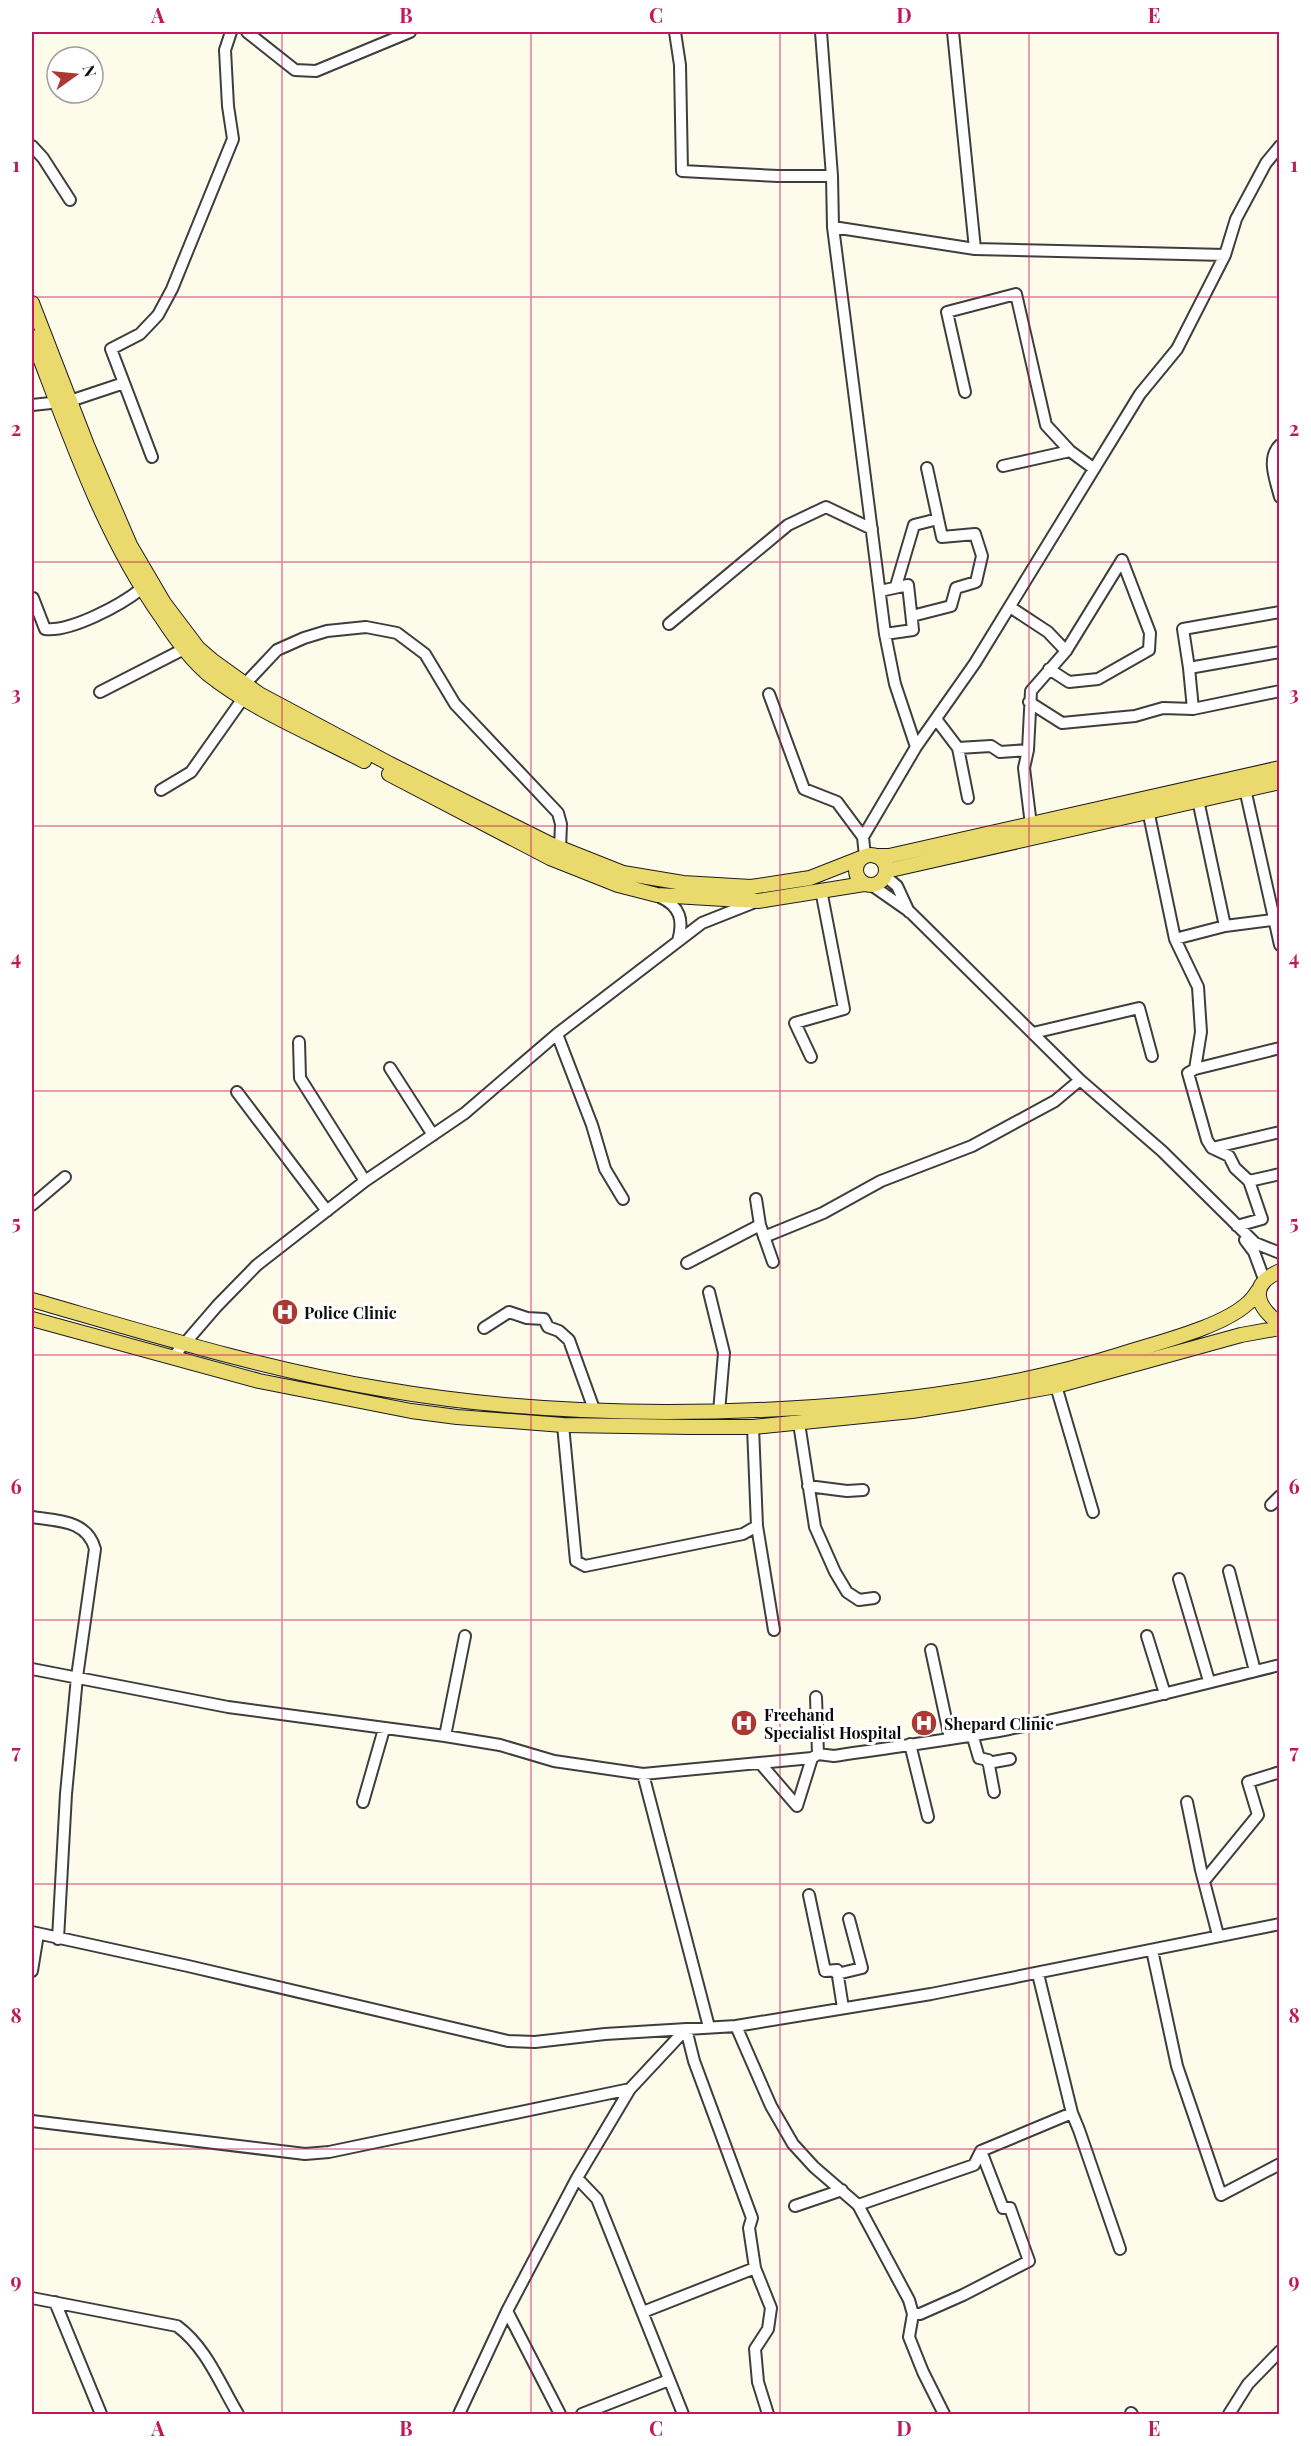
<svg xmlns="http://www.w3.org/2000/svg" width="1311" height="2446" viewBox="0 0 1311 2446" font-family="'Playfair Display',serif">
  <rect width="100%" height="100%" fill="#fdfbea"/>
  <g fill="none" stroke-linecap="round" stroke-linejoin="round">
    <defs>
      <path id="minor" d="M247,32L295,70L316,71L410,32
        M675,32L680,65L682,171L778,176H832
        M821,32L832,176L833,227L885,634L895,684L916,747
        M953,32L975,249
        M32,146L43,158L70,200
        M833,227L975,249L1225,255
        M124,383L111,349L140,334L158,315L172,289L233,139L228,106L225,50L231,32
        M965,392L947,312L1016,294L1046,425L1070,451L1093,468
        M32,405L70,401L124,383L152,457
        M1280,445C1266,458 1276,481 1280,497
        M1003,466L1070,451
        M896,586L914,525L938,519
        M880,591L908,585L913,630L885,634
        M33,598L45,629C71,632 121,605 141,589
        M1010,607L1048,632L1066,651
        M912,616L951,606L956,588L976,582L982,556L975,534L942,537L927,468
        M669,624L788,525L826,507L872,529
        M1189,668L1183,629L1280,612
        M1049,669L1069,682L1098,679L1149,650L1150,633L1122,560
        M245,684L277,650L304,638L327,631L366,627L397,633L425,654L455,704L558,813L561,824L560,848
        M100,692L184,649
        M769,694L804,789L837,802L863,837
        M1029,702L1062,723L1135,716L1163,708L1193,709L1280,691
        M1193,709L1189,668L1280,652
        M936,719L958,748L991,746L1000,752L1028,750
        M958,748L968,798
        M1245,789L1280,945
        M161,790L191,772L244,697
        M1148,810L1175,939L1198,987L1201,1032L1195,1069
        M1031,825L1024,768L1028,750L1031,691L1066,651L1122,560
        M865,856L863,837L916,747L975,663L1140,394L1177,349L1225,255L1236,219L1266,163L1280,146
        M885,876L897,886L909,912
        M870,884L910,912L1080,1080L1162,1151L1255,1243L1280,1253
        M660,897C680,906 684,920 678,941
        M1225,926L1280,919
        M1175,939L1225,926L1198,800
        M1033,1033L1139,1008L1152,1056
        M557,1034L592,1125L605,1169L623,1199
        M299,1042L300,1078L365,1181
        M811,1057L795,1023L844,1009L821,890
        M390,1068L433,1135
        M237,1092L327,1211
        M1212,1148L1280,1132
        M1249,1181L1280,1174
        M756,1199L760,1225L773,1262
        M32,1205L65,1177
        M1237,1226L1262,1219L1249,1181L1235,1168L1229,1156L1212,1148L1207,1140L1188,1073L1195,1069L1280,1048
        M764,1237L823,1213L881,1181L972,1146L1055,1101L1080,1080
        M1245,1240L1254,1252L1264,1279
        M687,1263L760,1225
        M709,1292L724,1353L719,1412
        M484,1328L509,1312L527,1318L544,1319L548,1327L559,1331L569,1340L595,1412
        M173,1357L217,1306L257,1265L365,1181L465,1113L557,1034L702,923L755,902
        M1056,1386L1093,1512
        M799,1423L815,1527L835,1572L847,1592L859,1600L874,1598
        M563,1425L576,1561L585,1566L743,1534L757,1526
        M753,1427L757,1526L774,1630
        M808,1486L847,1491L863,1490
        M1271,1505L1280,1496
        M32,1517C58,1521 87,1520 95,1549L77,1677L66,1794L58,1939
        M1229,1571L1255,1671
        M1179,1579L1209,1681
        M1147,1636L1165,1694
        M931,1650L950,1738
        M32,1669L228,1707L445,1736L500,1745L554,1761L643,1774L812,1758L818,1754L834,1756C892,1747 951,1740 1009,1729C1100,1711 1190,1687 1280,1665
        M816,1697L818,1754
        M972,1734L979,1758L988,1760L994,1792
        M445,1736L465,1636
        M910,1744L928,1817
        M760,1763L797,1806L812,1758
        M988,1763L1010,1759
        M643,1774L709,2027
        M363,1802L384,1729
        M1187,1802L1201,1870L1218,1935
        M1204,1881L1258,1815L1248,1782L1280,1772
        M809,1895L825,1971L837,1970L843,2008
        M32,1932L188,1966L508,2041L535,2042L605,2034L736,2026L931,1994L1280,1924
        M1152,1950L1177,2066L1221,2195L1280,2164
        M32,1971L38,1934
        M837,1974L862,1968L849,1919
        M736,2026L771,2106L793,2144L814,2167L858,2205L909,2300L913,2314L909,2337L923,2372L944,2414
        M686,2029L694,2061L752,2218L749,2228L755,2268L771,2308L768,2329L755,2349L758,2382L768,2414
        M1072,2113L1079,2130L1120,2249
        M32,2121L305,2154L329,2152L630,2089
        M577,2178L597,2199L683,2414
        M858,2205L974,2165L981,2151L1072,2113L1038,1974
        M795,2206L842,2190
        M32,2298L177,2326C206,2347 220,2384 238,2414
        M55,2302L101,2414
        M507,2311L560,2414
        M643,2312L755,2268
        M913,2314H920L963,2295L1029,2261L1010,2208H1003L981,2151
        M1131,2413L1132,2414
        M459,2414L507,2311L577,2178L630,2089L686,2029
        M582,2414L669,2380
        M1229,2414L1248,2384L1280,2351"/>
      <path id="major" d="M32,303L87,445L130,545L164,603L198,648L213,661L259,694L390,764L550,844L623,873L683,883L751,887L810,878L861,858
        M32,337C69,433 102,533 162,618C175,638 190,659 208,674C253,710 313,734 364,761
        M389,774L550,858L618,885L657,895L758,901L864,884
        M856 870a15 15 0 1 1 30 0a15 15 0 1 1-30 0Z
        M875,856H889L1280,768
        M886,871L1280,782
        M1280,1271C1248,1285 1256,1306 1280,1324
        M32,1300C147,1333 263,1369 382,1389C514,1412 648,1416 781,1409C895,1403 1010,1389 1119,1355C1155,1343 1221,1328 1248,1303C1253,1299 1256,1293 1260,1288
        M32,1319L259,1381L411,1411L457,1417L563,1425L691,1427H753L912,1411L962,1403L1056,1386L1241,1335L1280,1328"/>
    </defs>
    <use href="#minor" stroke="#3e3e3e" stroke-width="14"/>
    <use href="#major" stroke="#1c1c1c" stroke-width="16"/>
    <use href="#minor" stroke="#fff" stroke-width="10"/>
    <use href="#major" stroke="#ead96d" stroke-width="14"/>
  </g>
  <path fill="none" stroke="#c2185b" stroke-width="1.5" stroke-opacity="0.55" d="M282,32V2414M531,32V2414M780,32V2414M1029,32V2414M32,297H1280M32,562H1280M32,826H1280M32,1091H1280M32,1355H1280M32,1620H1280M32,1884H1280M32,2149H1280"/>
  <defs>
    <symbol id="hospital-disc" viewBox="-11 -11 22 22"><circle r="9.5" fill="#ab3932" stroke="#fff"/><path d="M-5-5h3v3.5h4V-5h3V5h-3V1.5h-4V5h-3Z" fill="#fff"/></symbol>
  </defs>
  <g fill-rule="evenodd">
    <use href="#hospital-disc" x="270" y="1297" width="30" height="30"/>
    <use href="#hospital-disc" x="729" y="1708" width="30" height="30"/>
    <use href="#hospital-disc" x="909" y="1708" width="30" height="30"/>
  </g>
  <g text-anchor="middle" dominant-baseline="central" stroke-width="6" stroke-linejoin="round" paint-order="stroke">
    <g font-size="16" font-weight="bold" fill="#0b0b0b" stroke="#fff" text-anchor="start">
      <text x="304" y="1312">Police Clinic</text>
      <text x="764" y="1714">Freehand<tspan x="764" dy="18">Specialist Hospital</tspan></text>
      <text x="944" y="1723">Shepard Clinic</text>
    </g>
  </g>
  <rect width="1311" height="2446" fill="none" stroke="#ffffff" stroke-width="66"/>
  <g transform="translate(75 75) rotate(75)"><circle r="28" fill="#ffffff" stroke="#9d9d9d" stroke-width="1.5"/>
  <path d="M0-4.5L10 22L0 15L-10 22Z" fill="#ab3932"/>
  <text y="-9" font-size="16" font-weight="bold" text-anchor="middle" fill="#0b0b0b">N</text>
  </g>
  <rect x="33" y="33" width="1245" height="2380" fill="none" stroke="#c2185b" stroke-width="2"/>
  <g font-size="20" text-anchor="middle" font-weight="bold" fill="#c2185b">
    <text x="158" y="23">A</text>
    <text x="406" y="23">B</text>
    <text x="656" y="23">C</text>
    <text x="904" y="23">D</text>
    <text x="1154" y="23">E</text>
    <text x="16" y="172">1</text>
    <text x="1294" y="172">1</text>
    <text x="16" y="436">2</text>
    <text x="1294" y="436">2</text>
    <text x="16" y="701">3</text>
    <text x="1294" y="701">3</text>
    <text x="16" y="965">4</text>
    <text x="1294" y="965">4</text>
    <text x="16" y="1230">5</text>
    <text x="1294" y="1230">5</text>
    <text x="16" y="1494">6</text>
    <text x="1294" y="1494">6</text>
    <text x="16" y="1759">7</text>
    <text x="1294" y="1759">7</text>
    <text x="16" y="2023">8</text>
    <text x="1294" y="2023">8</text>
    <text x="16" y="2288">9</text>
    <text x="1294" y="2288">9</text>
    <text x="158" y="2436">A</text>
    <text x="406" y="2436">B</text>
    <text x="656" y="2436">C</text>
    <text x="904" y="2436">D</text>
    <text x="1154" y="2436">E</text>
  </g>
</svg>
